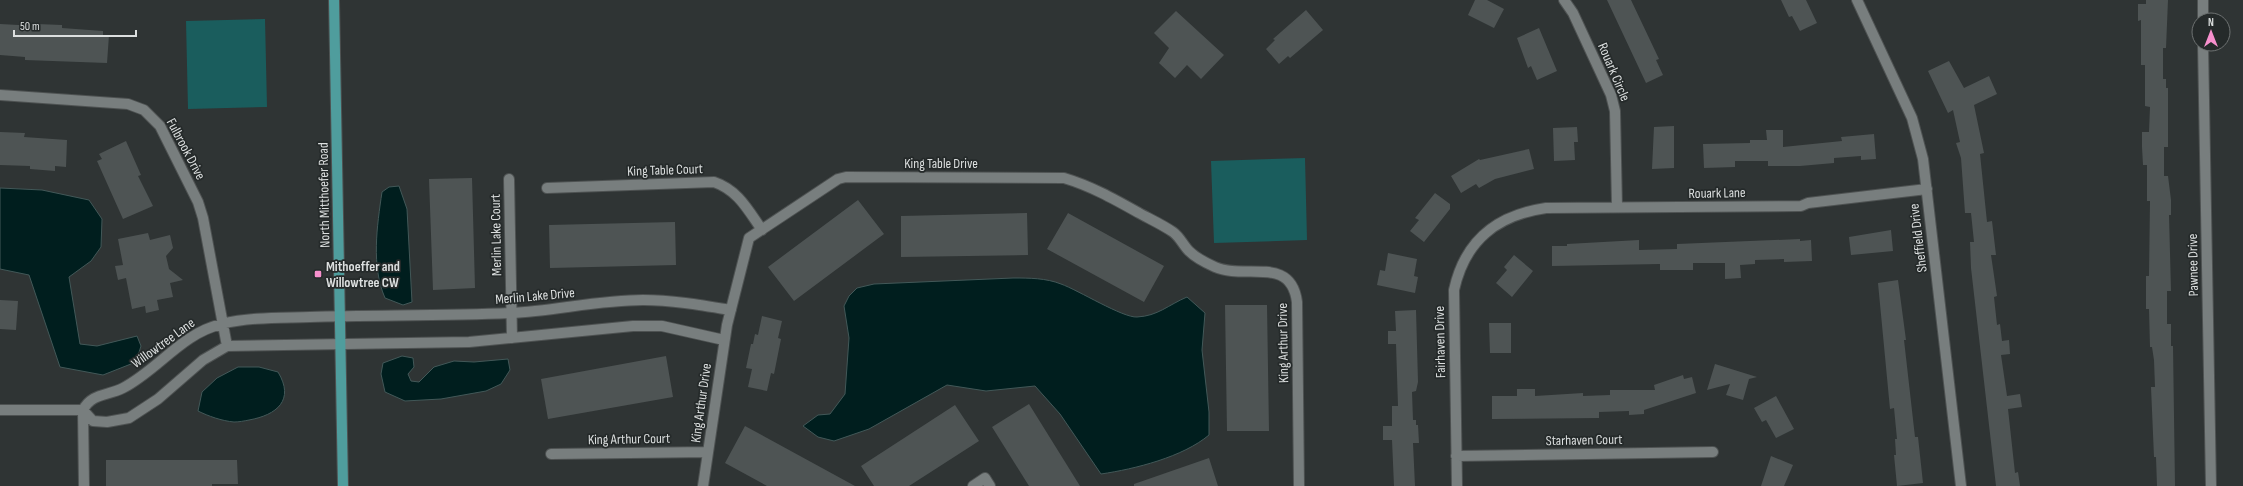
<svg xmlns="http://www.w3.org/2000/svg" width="2243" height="486" viewBox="0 0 2243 486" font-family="'Sofia Sans Condensed',sans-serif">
  <rect width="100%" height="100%" fill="#2f3434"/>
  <path fill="#1a5d5d" d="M265,19L267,107L188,109L186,21Z
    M1305,158L1307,240L1214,243L1211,161Z"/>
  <path fill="#001e1e" stroke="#425858" d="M399,186L407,209L412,302L403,305L385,298C371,266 377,226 382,192L389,187Z
    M0,188L42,190L89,200L102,219L101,247L91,261L69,277L80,344L97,346L137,336L141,346L136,362L103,375L60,367L29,275L0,269Z
    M1013,278C1029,278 1046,278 1061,284C1078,290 1123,318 1137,317C1158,316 1168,305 1187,297L1205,313L1202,350L1209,412V435C1183,457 1135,469 1101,474L1060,414L1035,386L986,391L947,385L869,429L834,441L818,437L803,426L818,415L830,414L845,394L849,338L844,306L849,296L857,288L874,284Z
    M402,356L413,358L414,367L408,374L411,381L419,382L434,367L454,361L474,362L508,359L510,370L501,384L486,391L441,399L405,401L385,392L381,374L383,363Z
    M238,367H259L278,372C295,400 277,415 249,420C244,421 239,422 234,422C222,421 208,416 198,411L202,392L217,378Z"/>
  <path fill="#4e5454" d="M1475,0H1487L1504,9L1494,28L1468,15Z
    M1607,0H1631L1659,59L1656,60L1663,75L1646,83Z
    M1781,0H1806L1817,23L1800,31L1792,16L1789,17Z
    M2146,0H2168L2166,48H2163V79H2166V88H2168V147H2164V176H2168L2171,200V215H2169L2171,291H2167V324H2171V346H2173L2175,486H2157L2156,457H2154L2151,387H2155L2154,360L2152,347H2150L2149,309H2146V276H2149L2150,201H2147V165H2143L2142,147V132H2149L2150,107L2145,106V65H2141V20L2138,21V4H2146Z
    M1306,10L1323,30L1290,58L1288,56L1279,64L1266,49L1275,40L1273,39Z
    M1176,11L1224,55L1201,79L1187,65L1175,78L1159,63L1169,48L1154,33Z
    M0,24L37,26V24L62,25V28L103,31V35H109L107,63L25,60V57L0,55Z
    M1539,28L1557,71L1537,80L1531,66L1528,68L1517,38Z
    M1949,61L1964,88L1989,76L1997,94L1974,105L1984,153L1980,154L1987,222L1992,221L1996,255H1991L1997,296L1994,297L1997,325L2000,324L2002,341L2009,340L2010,354L2001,355L2007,396L2020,394L2022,407L2008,409L2015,473L2018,472L2020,486H1996L1971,268L1970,242H1974L1971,213H1965L1961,158L1956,143L1960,142L1953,110L1948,113L1928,71Z
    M1674,126V168L1652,169L1654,127Z
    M1577,127L1578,142H1574L1575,160L1554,161L1553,128Z
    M1766,130H1783V147L1842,141L1841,137L1874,134L1876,159L1861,160V156L1834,158V163L1800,166H1768V161H1735V167L1704,168L1703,144L1750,143V140H1767Z
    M0,132L25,133L24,137L67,140L66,167L55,166V171L30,169V166L0,165Z
    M126,141L141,175L138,176L153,206L123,219L97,161L102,159L99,154Z
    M1529,149L1534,169L1495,179L1479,188L1476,184L1461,193L1451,176L1479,159L1480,160Z
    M472,178L475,288L433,290L429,179Z
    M1435,193L1450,204V209L1424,242L1410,231L1419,220L1415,218Z
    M858,200L884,234L794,301L768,267Z
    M1027,213L1028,255L901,257V216Z
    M1068,213L1164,266L1144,302L1047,249Z
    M675,222L676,265L550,268L549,225Z
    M1891,230L1893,251L1851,255L1849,237Z
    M148,233L150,240L170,235L173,248L166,256L169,269L183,280L170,283L173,297L157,300L159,310L146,313L145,306L132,309L126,278L118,280L115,266L123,265L118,239Z
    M1800,239V241L1811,240L1812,261L1784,262V259L1755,260V264L1740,265L1741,278L1725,279V263H1693V270H1660V264L1552,266V246H1567V244L1639,240V250L1677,249V244Z
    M1388,253L1417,259L1414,276L1418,277L1415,293L1377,285L1380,270L1385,271Z
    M1514,255L1533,271L1512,297L1496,283L1507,270L1504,267Z
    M1898,280L1906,340H1904L1915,437H1918L1923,483L1897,486L1894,455H1896L1895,439H1897L1894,408L1890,409L1878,283Z
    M0,300L18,301L16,330L0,329Z
    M1225,305H1267L1269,431H1227Z
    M1416,310L1418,382L1416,391L1412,392L1413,420H1416V425H1418L1419,443H1413L1415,486H1394L1392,440H1383V426H1392V406H1398L1396,344H1388V331H1396L1395,311Z
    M762,316L782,321L778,338L781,339L774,374L771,373L767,391L748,387L752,369L746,368L751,344H753L755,334L758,335Z
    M1489,323H1511V353H1490Z
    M666,356L673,397L548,419L541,379Z
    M1715,364L1757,377L1749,379L1743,400L1726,395L1730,384L1707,390Z
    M1683,375L1684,379L1692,377L1696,393L1644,410V414L1629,415V411L1599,412V418L1492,419V396H1517V389H1535V396L1583,393V396L1610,395V390H1655L1654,385Z
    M1776,396L1794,429L1776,438L1766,420L1762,422L1754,408Z
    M1029,404L1080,486H1029L992,427Z
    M955,405L979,441L909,486H874L861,466Z
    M745,426L855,486H767L725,463Z
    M1771,456L1793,465L1784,486H1761Z
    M1209,458L1218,486H1134V484Z
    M106,460H237L238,484H212V486H106Z"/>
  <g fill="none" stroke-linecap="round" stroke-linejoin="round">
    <defs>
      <path id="minor" d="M1564,0L1573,13L1611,95L1615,111L1617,207
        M1857,0L1912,118L1923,159L1961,486
        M2203,0V20
        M2203,44L2211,486
        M0,95L128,104L144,110L160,126L198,202L203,218L227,346
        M509,179L512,338
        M547,188L714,182C738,190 748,210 762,230
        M0,410H83L93,421L107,422L129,418L158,399L203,360L227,346L469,342L633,326H662L724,340
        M551,454L708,452
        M1456,456L1713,452
        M84,486L83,410C92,393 107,396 123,388C158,370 182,333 222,324C250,317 281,318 310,317C377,315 444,316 511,313C554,311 599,300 643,300C672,300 701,305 731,310
        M703,486L727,325L749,238L838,179L846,177L1064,178C1091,186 1114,199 1139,213C1150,219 1163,225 1173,232C1180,237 1183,245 1189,251C1196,258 1206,263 1215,267C1245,280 1291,255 1297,302L1299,486
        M973,486L985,478L990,486
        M1457,486L1454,290C1465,240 1497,215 1546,208L1801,206L1808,203L1927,189"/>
      <path id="major" d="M334,0L343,486"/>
    </defs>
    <use href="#minor" stroke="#4e5252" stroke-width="12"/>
    <use href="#major" stroke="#4e5252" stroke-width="12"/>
    <use href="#minor" stroke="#787e7e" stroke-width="10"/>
    <use href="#major" stroke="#4f9d9d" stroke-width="10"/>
  </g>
  <rect fill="#f790cd" stroke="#252a2a" stroke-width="1.5" x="314" y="270" width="8" height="8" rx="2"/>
  <g text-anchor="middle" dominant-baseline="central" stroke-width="3.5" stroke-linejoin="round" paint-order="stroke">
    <g font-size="14" fill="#dcdfdf" stroke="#252a2a">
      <text transform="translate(1614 72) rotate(67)">Rouark Circle</text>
      <text transform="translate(186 149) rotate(62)">Fulbrook Drive</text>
      <text x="941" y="163">King Table Drive</text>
      <text transform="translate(665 170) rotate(-2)">King Table Court</text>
      <text transform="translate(1717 193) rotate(-1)">Rouark Lane</text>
      <text transform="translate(324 195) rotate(-91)">North Mitthoefer Road</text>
      <text transform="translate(496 235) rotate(-91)">Merlin Lake Court</text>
      <text transform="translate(1918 238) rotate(-97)">Sheffield Drive</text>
      <text transform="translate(2193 265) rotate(-91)">Pawnee Drive</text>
      <text transform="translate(535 296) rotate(-5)">Merlin Lake Drive</text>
      <text transform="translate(1440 342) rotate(-91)">Fairhaven Drive</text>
      <text transform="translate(163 343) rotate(-36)">Willowtree Lane</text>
      <text transform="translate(1283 343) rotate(-91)">King Arthur Drive</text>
      <text transform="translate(701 403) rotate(-82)">King Arthur Drive</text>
      <text transform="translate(629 439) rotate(-1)">King Arthur Court</text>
      <text transform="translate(1584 440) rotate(-1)">Starhaven Court</text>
    </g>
    <g font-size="14" font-weight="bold" fill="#dcdfdf" stroke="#252a2a" text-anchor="start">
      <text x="326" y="266">Mithoeffer and<tspan x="326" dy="16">Willowtree CW</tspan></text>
    </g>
  </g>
  <g transform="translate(2211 32)"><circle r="19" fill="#252a2a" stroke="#6e7272"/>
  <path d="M0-3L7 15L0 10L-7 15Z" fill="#f790cd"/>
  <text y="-6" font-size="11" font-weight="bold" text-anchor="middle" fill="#dcdfdf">N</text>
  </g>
  <path d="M14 30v6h122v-6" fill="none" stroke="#dcdfdf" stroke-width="2"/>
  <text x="20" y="30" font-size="12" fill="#dcdfdf" stroke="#252a2a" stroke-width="3" paint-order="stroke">50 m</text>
</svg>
